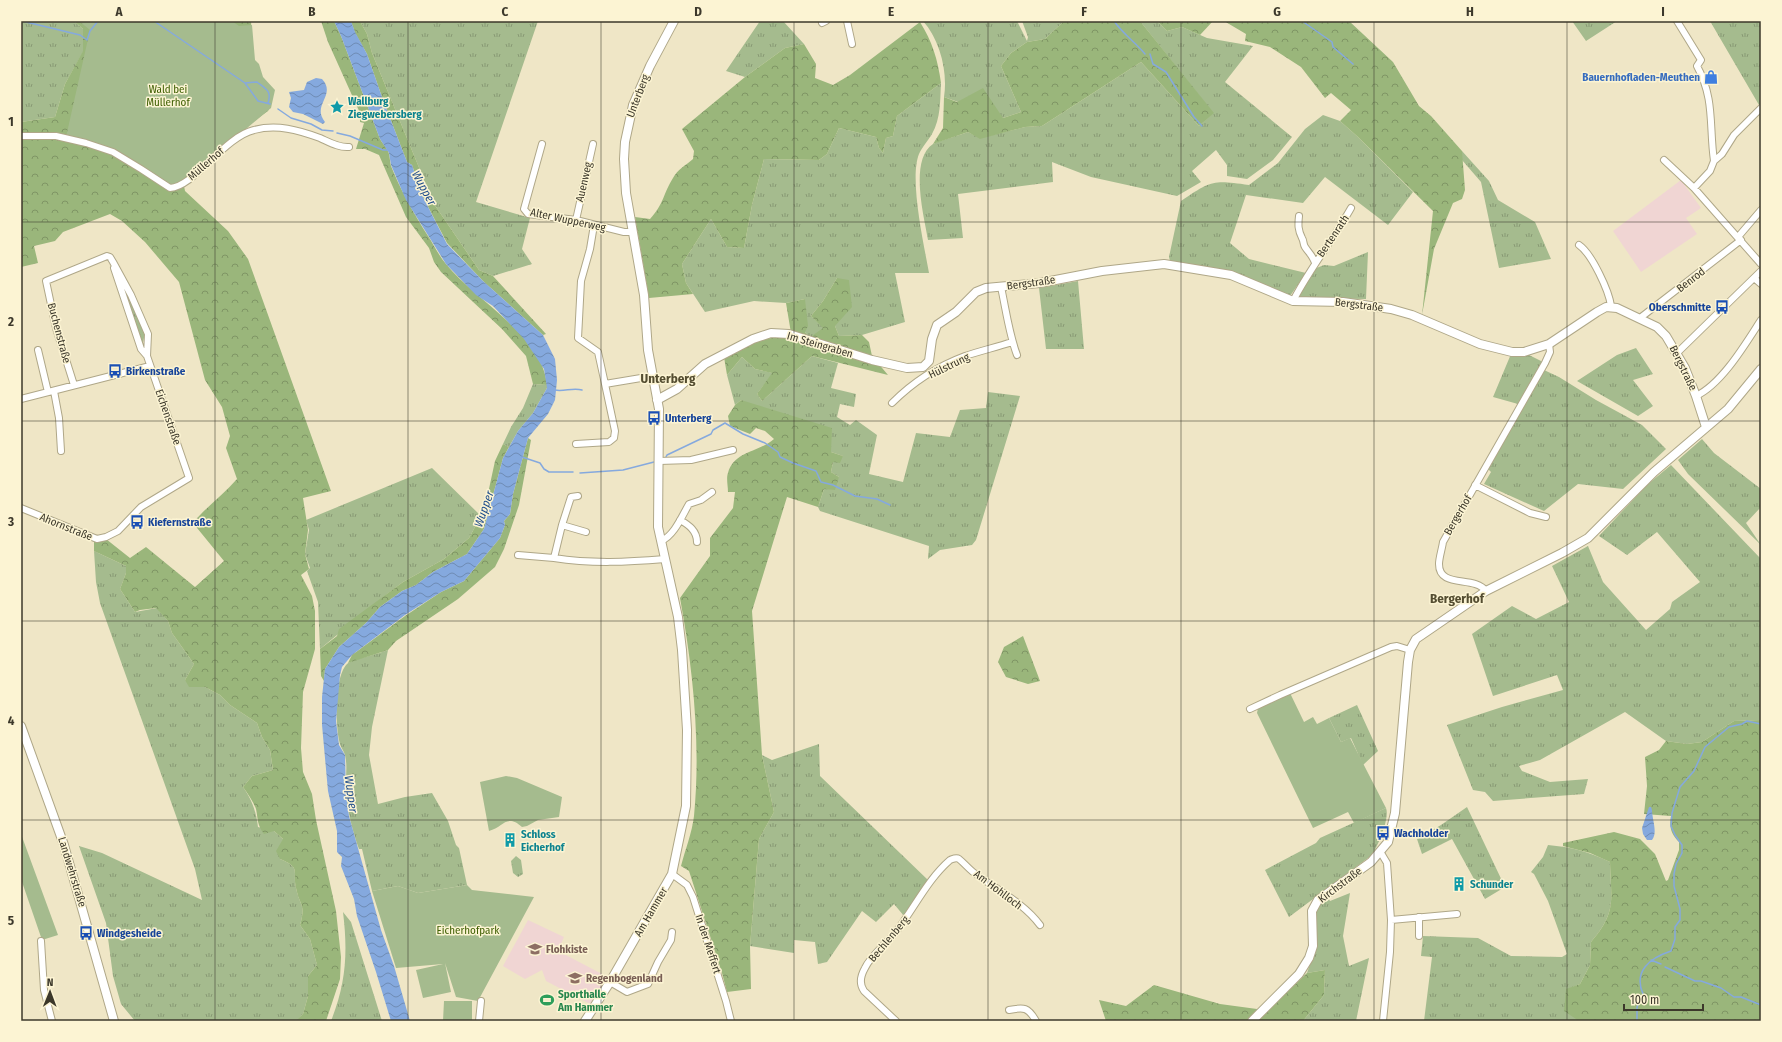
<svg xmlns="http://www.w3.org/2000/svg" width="1782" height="1042" viewBox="0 0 1782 1042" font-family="'Fira Sans Condensed',sans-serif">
  <defs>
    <pattern id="grass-tufts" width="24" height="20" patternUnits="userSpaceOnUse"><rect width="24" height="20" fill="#a5bb8e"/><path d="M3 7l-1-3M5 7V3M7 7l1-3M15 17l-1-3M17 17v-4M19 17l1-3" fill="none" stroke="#889974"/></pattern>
    <pattern id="forest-crowns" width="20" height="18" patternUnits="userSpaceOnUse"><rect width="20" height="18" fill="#9ab67b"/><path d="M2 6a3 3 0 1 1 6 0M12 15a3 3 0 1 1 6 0" fill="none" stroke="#7f9565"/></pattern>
    <pattern id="water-waves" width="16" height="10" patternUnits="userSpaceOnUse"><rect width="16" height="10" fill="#85a9de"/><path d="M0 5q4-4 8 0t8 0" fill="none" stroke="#6e8bb4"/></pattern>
  </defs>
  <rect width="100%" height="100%" fill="#efe6c6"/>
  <path fill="#f0d5d3" d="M1681,180L1701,208L1686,218L1697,234L1641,272L1613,231Z
    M528,920L564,937L558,951L606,976L602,986L590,1004L546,981L542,970L525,979L503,966Z"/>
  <path fill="url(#grass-tufts)" d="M21,21H74L83,29V52L65,84L55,117L21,122Z
    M360,21H538L476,202L530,218L522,249L532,264L493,276L479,270L434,204L372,53L367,34Z
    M760,21H783L804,44L785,48L745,77L726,71Z
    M923,21H1017L1027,41L1028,37L1022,21H1064L1045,39L1027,42L1011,53L1001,66L1021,112L1003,118L944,97C948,72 940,40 923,21Z
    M1140,21H1157L1167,31L1182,27L1207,38L1253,46L1225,82L1292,137L1273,160L1247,179L1227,176V165L1216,150L1192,171L1201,182L1177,196L1091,177L1052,162L1053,182L958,194L963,238L928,240C924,216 909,160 933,144C939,141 960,135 968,132L980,138L1025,127L1042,126L1141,62L1199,126L1213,113Z
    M1572,21H1617L1586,41Z
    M1710,21H1761V103L1759,105Z
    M941,83C940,101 941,118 932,134C928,141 922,147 919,154C909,179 924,245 929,273H895L905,322L862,335L839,336L835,326L837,278L823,301L811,316L824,328L810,339L805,332V299L786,303L754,301L705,312L686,283L682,264L711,219L727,247L744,248L752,205L764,159L819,160L827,154L839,128L876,137L879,148L883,153L886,138L893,136L897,116Z
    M1323,115L1340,121L1358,137L1413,192L1388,225L1325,177L1303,203L1246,195L1230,243L1249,259L1306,273L1290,296L1247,277L1222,270L1170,261L1169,257L1181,201C1212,180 1213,180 1249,185L1278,163L1305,129Z
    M1462,151L1489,181L1498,200L1535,222L1551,259L1499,268L1481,182L1462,160Z
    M1368,252L1366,299L1300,298L1299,294L1314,269L1324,265L1334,266Z
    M1078,281L1084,349H1046L1039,288Z
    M123,283L145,333L142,347L120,284Z
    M1636,348L1653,374L1633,380L1653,406L1638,416L1577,381L1617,355Z
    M1511,354H1527L1543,362L1518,404L1493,397Z
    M812,356L838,363L831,388L856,394L854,407L840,404L837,417L850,425L856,420L877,435L869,474L903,482L916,433L950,437L960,410L986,408L988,392L1020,396L976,540L972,545L940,550L928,559L929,546L820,511L818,507L824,489L839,477L831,472L833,462L843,456L831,452L741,400L735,405L727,375L742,357L755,369L773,373L757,394L762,401Z
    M1544,370L1559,377L1596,400L1642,425L1666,449L1623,489L1578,484L1544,511L1484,484L1491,472L1487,468Z
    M533,384L547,385V388L533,413L518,431L509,447L503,444L511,427L523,408Z
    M1702,439L1714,453L1761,489V507L1746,523L1761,545L1688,474L1678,460Z
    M1671,465L1761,559V720L1734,721L1702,742L1687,744L1666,741L1625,712L1540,760L1519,766L1522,771L1550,782L1588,779L1584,794L1493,801L1485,792L1473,790L1447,725L1502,707L1563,690L1557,675L1493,696L1472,634L1512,606L1536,619L1569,602L1552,566L1588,546L1603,582L1646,630L1670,609L1672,602L1700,582L1657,532L1627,555L1599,536L1647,485Z
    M432,468L481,516L469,538L444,559L403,582L387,594L320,649L318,602L307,571L310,568L305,554L309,530L306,520Z
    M94,551L126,566V573L120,589L135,612L157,608L168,621L172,633L194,664L185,680L205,687L220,695L230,705L257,723L262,737L270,750L273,770L252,776L243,787C252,800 256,811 258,827L274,831L284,840L280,859C302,868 292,871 296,888C300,907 306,904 300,925L310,939L317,965L308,976V996L303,1014L297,1021H135L121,1004L113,976L106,923L79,846L102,853L202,900L195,869L100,603L96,582Z
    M388,650L372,727L369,755L378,804L405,797L432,793L448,821L456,845L459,848L467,885L418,893L398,886L372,891L362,849H359C353,833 347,809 346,792C345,780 348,767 345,755C344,751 341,748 340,744C335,727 334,677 347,664C351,660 381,653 388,650Z
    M1357,705L1378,751L1363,765L1351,738L1341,742L1329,718Z
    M819,744L820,776L928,880L904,916L894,904L876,922L862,911L827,962L818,964L815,942L794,940V953L750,946L759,839L774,812L762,755L772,760Z
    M1467,807L1505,887L1485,899L1452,839L1422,854L1417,839L1441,825Z
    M1386,808C1390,818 1378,846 1372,855L1289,917L1265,870L1316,843L1320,838Z
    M1548,845C1571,847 1590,852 1610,862C1611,900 1617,912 1591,942L1590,965L1580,984L1566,990L1579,1021H1424L1432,957L1421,956L1423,936L1478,938L1511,956L1562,957L1567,954L1548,901L1534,874L1531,872L1543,857Z
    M516,856L521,860L523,874L518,877L513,873L511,861Z
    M1350,893L1343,936L1349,966L1369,958L1356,1021H1303L1324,995L1325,970L1307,973L1316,946L1315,912L1327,896L1330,901Z
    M343,912L351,922L382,1021H331C346,983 348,953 343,912Z"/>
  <path fill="url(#forest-crowns)" d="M74,21H251L253,55L269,109L268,111L219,146L183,181L185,191L228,231L248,259L331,491L303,498L308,530L305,554L309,569L301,575L312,596L315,611V649L303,692L301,748L303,772L312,794L316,820L336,911L341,957L340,979L326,1021L297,1020L303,1014L308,996V976L317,965L310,939L300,925C306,904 300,907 296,888C292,871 302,868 280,859L276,851L283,839L274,831L264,834C257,825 258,819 256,809C253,801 248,794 243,787L252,776L273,770L270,750L262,737L257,723L230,705L220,695L205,687H189L185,680L194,664L172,633L168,621L156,608L140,610L135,612L120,589L126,573V566L94,551V542L106,539L130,558L146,547L195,587L224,561L193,523C206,507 223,495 237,479L226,448L230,436L222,407L205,380L179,282L145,242L122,221L110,214L63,232L55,241L34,246L38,263L21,267V122L55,117L65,84L83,51V29Z
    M321,21H334L341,36L380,139C383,144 388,149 389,154C390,158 390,163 391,166C401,191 414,214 428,236C434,245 439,256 446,264C475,300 543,336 547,385L533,384L526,356L502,329L441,272L434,262L429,248L406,217L379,155L365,149H356L364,123L360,122V113L328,42Z
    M351,21H360L367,34L372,53L434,204L479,270L493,276L546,334L543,335L483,281L447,243L423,197L412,165L407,162L383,100L367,54L355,33Z
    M1064,21H1140L1214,113L1199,126L1141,62L1042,126L1025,127L980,139L968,132L933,144L943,128L944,97L957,102L983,88L1003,118L1021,112L1001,66L1011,53L1027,42L1045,39Z
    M1157,21H1213L1200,35L1182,27L1167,31Z
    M1224,21H1349L1393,62L1419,106L1431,116L1462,151L1465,190L1462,199L1453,203L1434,249L1422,315L1433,211L1358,137L1340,121L1351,110L1331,93L1325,98L1301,67L1270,47L1245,41L1246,34Z
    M920,22C932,41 938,60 941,83L897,116L893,136L886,138L883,153L879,148L876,137L839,128L827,154L819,160L764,159L752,205L744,248L727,247L711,219L682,264L686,283L693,294L649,298L635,217L650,219C664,204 663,194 673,178C677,170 686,165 693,159L694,151L682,129L745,77L785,48L804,44L816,64L815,78L833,85L850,75Z
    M837,278L849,280L852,307L835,326L839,336L862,335L869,342L872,356L888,375L812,356L762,401L757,394L772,373L755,369L742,357L727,375L724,357L756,340L779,337L791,333L786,303L805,299L808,326L805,332L809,338L823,328L811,316L823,301Z
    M741,400L832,428L831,452L843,456L840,463L833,462L831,472L839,477L835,490L824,489L818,507L787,497L752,611L762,755L774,812L759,839L750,946L751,989L727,992L722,973L689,871L681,866C685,850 692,833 694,816C701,744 693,669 680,598L710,556V538L733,508L735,492H728C728,486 726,478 728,473C734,451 758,453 774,439L765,431L756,428L750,434L730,426L728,416L735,405Z
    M528,438L531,440L519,505L504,549L495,567L458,599L396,641L388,650L348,663L352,655L405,616L441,592L464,581L500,538L505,525L504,521L510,514L513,494Z
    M503,444L509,447L503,458L484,529L467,554L433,572L416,585L402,591L380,607L366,623L339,647L325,669L324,681L321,676L320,649L337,636L339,629L403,582L444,559L469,538L481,516L487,498L495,461Z
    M1023,636L1040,681L1028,684L1006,677L998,662L1004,647Z
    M1761,720V1021H1579L1564,1011L1566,989L1580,984L1590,965L1591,942C1617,912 1611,900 1610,862L1590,853L1563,846V843L1614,832L1640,839L1655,854L1666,881L1668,880L1679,850V842C1671,834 1669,827 1671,816L1644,814L1647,786L1645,757L1659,750L1666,741L1687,744L1702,742L1734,721Z
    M1325,970L1324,995L1303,1021H1106L1099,1000L1126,1006L1154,985L1220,1004L1257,1009L1266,1012L1307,973Z"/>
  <path fill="#a5bb8e" d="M79,21H232L239,26L252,25L255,60L259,64L263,77L275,90L271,108L183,182L169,185L115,152L97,143L66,137L90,30Z
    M1290,693L1304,722L1313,717L1317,724L1329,718L1341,742L1350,738L1386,808L1354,823L1348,812L1313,828L1257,713L1258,708Z
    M506,776L517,778L562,797L559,817L538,820L527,826L522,827C506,813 503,828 489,831L480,782Z
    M21,834L58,935L42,940L21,879Z
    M467,885L472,890L534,897L478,1001L456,997L445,963L451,992L423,998L416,970L443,964L396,968L372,891L398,886L418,893Z
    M444,1001H472V1021H443Z"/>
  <path fill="url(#water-waves)" d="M334,21H351L355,32L367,54L383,100L407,162L412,165L423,197L447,244L483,281L543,335L555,359L557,380L555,400L548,414L528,438L513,494L510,514L504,521L505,525L500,538L464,581L441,592L405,615L352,655L342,667L340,675L336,721L339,745L345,755L346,794L349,816L381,930L394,966L410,1021H391L376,972L357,916L354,899L341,866L342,857L337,852V831L328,791L322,725V697L325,669L339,647L366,623L380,607L402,591L416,585L433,572L467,554L484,529L503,458L518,431L533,413L547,388L544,369L524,339L493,306L476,295L446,264L406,200L391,165L389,153L380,139L341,36Z
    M316,78L322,79C337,95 311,105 325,122L323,124L303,114L293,112L289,107L291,98L289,92L304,90L307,82Z
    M1649,807H1651L1652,810C1652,819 1658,833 1652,840H1647L1643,834L1642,828Z"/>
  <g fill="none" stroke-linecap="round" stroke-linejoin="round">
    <path stroke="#85a9de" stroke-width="1.5" d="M22,21L80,35L87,40L90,31L98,21
      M154,21L245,83L257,82C266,89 272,91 268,103
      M1114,21C1123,34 1135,42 1145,54
      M1302,21L1332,42L1333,47L1353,64
      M1150,54L1153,64L1166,72L1194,117L1202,126
      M245,83L258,101L270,104
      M278,109L291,118L311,124L322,130L333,131
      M337,133L350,136L383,150H388
      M555,390C564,392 573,387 582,390
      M522,457L540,463L544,469L549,472H573
      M665,459L667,455L711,434L713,430L725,423L743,434L765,443L778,452L780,457L793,463L816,471L821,482L833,485L855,496L877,499L890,505
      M580,473L623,470L654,462
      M1651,960L1661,964
      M1665,967L1695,981H1701L1721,988L1734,997H1741L1761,1005
      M1637,1021V1007L1643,994C1633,971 1650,958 1671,951L1675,939V927L1680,920V909L1674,886V874L1676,864L1682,853V845L1675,835L1671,826L1672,813L1680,787L1694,771L1705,747L1729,727L1742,724L1747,721L1761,724"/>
    <defs>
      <path id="street" d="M847,21L852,44
        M1677,21L1701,60L1697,66C1715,99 1709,126 1714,161
        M822,23L826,21
        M21,136H56L86,143L113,152L141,169L170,188C194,187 224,137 254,130C277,124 298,130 320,138C329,142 339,148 349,147
        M542,144L524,209L528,214L576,220L624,232H632
        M1664,160L1694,188L1761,264
        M1694,188L1710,171L1714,161L1722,154L1734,135L1761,108
        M1299,216C1298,225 1298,230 1302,238C1304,241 1303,244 1305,247C1309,253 1313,256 1315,263
        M576,220L593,144
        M594,225L590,249L581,281L578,338L598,352L605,384
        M1738,237L1761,210
        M1579,245C1592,254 1609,291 1611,306
        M114,268L141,349L147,356
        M1754,278L1761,284
        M1001,287C1006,310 1009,334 1017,355
        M1293,301C1310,268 1333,240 1351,208
        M1640,318L1741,240
        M38,350L48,392
        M1677,353L1761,271
        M54,391L59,418L61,451
        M1696,396C1722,384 1746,343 1761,320
        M21,399L150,366
        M892,403C912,383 938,366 965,356C980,351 997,347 1012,342
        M576,444L609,442L614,438L615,431L605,384L653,376
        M659,461L691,460L733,450
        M1475,485L1530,513L1546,517
        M578,496L571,497L562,525L554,558C592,564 628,562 665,559
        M21,508L97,539L106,537L118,531L141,507L189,478L147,356L148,334L131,295L113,262L110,257L107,256L46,281L56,328L74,385
        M680,520C689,525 697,531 697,542
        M562,525L586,532
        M661,541C674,536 682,516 689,504L701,500L712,492
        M518,555L554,558
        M1486,591C1474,575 1439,589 1439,564C1439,558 1442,549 1443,542L1545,363L1550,352L1549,344
        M1250,709L1280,695L1391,647L1397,646L1410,650
        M1381,853L1387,863L1391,920L1390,952L1383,1021
        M672,874L687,885L693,897L726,1001L731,1021
        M1391,920L1457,914
        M1419,936V917
        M41,941L44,990L52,1021
        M610,982L627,992L648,984L658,962L671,940L672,932
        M1009,1010C1024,1007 1028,1007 1036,1021
        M479,1021L481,1001
        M896,1021L864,991C859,984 861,975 865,968C871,955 886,944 895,933C914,909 927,880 950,860C953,859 956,857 959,859C964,863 968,868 973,872C995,889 1023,902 1040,925"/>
      <path id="secondary" d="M657,400L677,389L705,364L753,339L771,333L789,334L872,360L907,368L923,367L929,361L932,339L937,325L956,312L976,292L986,288L1040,283L1102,271L1164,264L1231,275L1293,301L1343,302L1391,309L1412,315L1480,344L1512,352H1524L1549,344L1597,312L1606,307L1617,308L1657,327L1666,336L1685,368L1696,396L1706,427
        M21,726L64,845L114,1021
        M585,1021L610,982L672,874L686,806L687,730L682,650L678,617L658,527L659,409L648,350L644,295L626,193L624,159L625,142L633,105L650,66L674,21
        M1252,1021L1299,974L1309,958L1313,946L1312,911L1318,900L1371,862L1388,842L1395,813L1408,662L1410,650L1416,639L1486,591L1562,553L1588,538L1654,472L1728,409L1761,369"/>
    </defs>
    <use href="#street" stroke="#afa788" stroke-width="8"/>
    <use href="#secondary" stroke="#afa788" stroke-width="10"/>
    <use href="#street" stroke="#fff" stroke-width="6"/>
    <use href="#secondary" stroke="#fff" stroke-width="8"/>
  </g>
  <path fill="none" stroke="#3c382b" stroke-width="1" stroke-opacity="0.55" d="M215,21V1021M408,21V1021M601,21V1021M794,21V1021M988,21V1021M1181,21V1021M1374,21V1021M1567,21V1021M21,222H1761M21,421H1761M21,621H1761M21,820H1761"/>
  <defs>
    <symbol id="shop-bare" viewBox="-9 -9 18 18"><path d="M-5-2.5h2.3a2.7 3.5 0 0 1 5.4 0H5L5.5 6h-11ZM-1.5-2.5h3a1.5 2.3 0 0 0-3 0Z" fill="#3f7fe0" stroke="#fcf4d3" stroke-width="2.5" paint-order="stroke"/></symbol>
    <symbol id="sight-bare" viewBox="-9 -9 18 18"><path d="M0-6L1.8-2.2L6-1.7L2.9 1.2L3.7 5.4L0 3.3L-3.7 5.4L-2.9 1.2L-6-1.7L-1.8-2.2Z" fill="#0f9aa8" stroke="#fcf4d3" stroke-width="2.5" paint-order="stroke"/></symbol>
    <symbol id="bus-bare" viewBox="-9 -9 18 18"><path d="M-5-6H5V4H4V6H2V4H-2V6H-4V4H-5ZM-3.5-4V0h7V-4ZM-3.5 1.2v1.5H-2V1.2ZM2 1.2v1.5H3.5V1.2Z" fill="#1a4fb4" stroke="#fcf4d3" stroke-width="2.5" paint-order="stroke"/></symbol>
    <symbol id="building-bare" viewBox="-9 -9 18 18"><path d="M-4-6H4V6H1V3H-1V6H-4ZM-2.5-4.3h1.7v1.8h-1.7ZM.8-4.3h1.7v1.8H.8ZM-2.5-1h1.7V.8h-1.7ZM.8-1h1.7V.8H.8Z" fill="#0f9aa8" stroke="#fcf4d3" stroke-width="2.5" paint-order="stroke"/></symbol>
    <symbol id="school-bare" viewBox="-9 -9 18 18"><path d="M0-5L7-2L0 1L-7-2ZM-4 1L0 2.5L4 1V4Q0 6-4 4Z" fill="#8d6e63" stroke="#fcf4d3" stroke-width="2.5" paint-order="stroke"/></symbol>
    <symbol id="stadium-bare" viewBox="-9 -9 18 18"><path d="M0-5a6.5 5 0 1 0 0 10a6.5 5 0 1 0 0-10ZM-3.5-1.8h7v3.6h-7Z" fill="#2e9e5b" stroke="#fcf4d3" stroke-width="2.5" paint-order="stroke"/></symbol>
  </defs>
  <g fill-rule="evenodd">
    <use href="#shop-bare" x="1701" y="67" width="20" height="20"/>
    <use href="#sight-bare" x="327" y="97" width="20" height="20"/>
    <use href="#bus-bare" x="1712" y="297" width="20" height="20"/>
    <use href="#bus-bare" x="105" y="361" width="20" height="20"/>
    <use href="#bus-bare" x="644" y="408" width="20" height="20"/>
    <use href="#bus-bare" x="127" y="512" width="20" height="20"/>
    <use href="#bus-bare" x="1373" y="823" width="20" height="20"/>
    <use href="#building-bare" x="500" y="830" width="20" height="20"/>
    <use href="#building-bare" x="1449" y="874" width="20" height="20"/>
    <use href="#bus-bare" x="76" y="923" width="20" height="20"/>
    <use href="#school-bare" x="525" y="939" width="20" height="20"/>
    <use href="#school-bare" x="565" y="968" width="20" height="20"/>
    <use href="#stadium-bare" x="537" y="990" width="20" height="20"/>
  </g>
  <g text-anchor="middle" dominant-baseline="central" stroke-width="3" stroke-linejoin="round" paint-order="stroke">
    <g font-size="11" font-weight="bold" fill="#366cbe" stroke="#fcf4d3" text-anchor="end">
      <text x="1700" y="77">Bauernhofladen-Meuthen</text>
    </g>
    <g font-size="11" fill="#406004" stroke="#fcf4d3">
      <text x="168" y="89">Wald bei<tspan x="168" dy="13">Müllerhof</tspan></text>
      <text x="468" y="930">Eicherhofpark</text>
    </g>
    <g font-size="11" fill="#3c382b" stroke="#fcf4d3">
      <text transform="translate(638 96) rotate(-69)">Unterberg</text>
      <text transform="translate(206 164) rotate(-41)">Müllerhof</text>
      <text transform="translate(584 182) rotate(-77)">Auenweg</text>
      <text transform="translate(568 220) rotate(12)">Alter Wupperweg</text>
      <text transform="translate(1333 236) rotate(-56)">Bertenrath</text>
      <text transform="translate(1691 280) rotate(-38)">Benrod</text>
      <text transform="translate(1031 283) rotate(-8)">Bergstraße</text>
      <text transform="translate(1359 305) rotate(7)">Bergstraße</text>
      <text transform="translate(59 333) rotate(75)">Buchenstraße</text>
      <text transform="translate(820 345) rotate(16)">Im Steingraben</text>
      <text transform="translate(949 366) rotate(-26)">Hülstrung</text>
      <text transform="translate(1683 368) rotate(64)">Bergstraße</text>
      <text transform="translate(168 417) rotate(71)">Eichenstraße</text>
      <text transform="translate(1458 515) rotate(-60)">Bergerhof</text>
      <text transform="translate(66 527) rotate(22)">Ahornstraße</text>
      <text transform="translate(72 872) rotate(73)">Landwehrstraße</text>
      <text transform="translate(1340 885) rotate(-37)">Kirchstraße</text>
      <text transform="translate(998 890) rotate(37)">Am Hohlloch</text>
      <text transform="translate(651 912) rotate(-60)">Am Hammer</text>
      <text transform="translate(889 939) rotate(-50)">Bechlenberg</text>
      <text transform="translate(708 944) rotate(72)">In der Meffert</text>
    </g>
    <g font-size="11" font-weight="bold" fill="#0d838f" stroke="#fcf4d3" text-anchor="start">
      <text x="348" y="101">Wallburg<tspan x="348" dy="13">Ziegwebersberg</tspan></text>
      <text x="521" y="834">Schloss<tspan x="521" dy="13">Eicherhof</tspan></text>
      <text x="1470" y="884">Schunder</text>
    </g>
    <g font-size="11" font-weight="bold" fill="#164399" stroke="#fcf4d3" text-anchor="start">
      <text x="1711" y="307" text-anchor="end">Oberschmitte</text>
      <text x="126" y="371">Birkenstraße</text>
      <text x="665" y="418">Unterberg</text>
      <text x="148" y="522">Kiefernstraße</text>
      <text x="1394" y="833">Wachholder</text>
      <text x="97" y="933">Windgesheide</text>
    </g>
    <g font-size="11" font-weight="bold" fill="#785e54" stroke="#fcf4d3" text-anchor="start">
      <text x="546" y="949">Flohkiste</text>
      <text x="586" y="978">Regenbogenland</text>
    </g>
    <g font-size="11" font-weight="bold" fill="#27864d" stroke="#fcf4d3" text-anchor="start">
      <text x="558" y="994">Sporthalle<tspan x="558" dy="13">Am Hammer</tspan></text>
    </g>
    <g font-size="12" font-style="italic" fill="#1f4d8c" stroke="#fcf4d3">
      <text transform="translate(424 188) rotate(61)">Wupper</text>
      <text transform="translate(484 509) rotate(-71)">Wupper</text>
      <text transform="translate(351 794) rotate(82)">Wupper</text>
    </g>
    <g font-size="13" font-weight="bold" fill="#544d31" stroke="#fcf4d3">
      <text x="668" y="378">Unterberg</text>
      <text x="1457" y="598">Bergerhof</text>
    </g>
  </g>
  <rect width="1782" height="1042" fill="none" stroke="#fcf4d3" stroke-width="44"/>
  <g transform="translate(50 992) rotate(1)" stroke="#fcf4d3" stroke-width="3" paint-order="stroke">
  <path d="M0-3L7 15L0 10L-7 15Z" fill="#3c382b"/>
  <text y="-6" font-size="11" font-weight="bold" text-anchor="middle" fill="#3c382b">N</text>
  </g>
  <path d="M1624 1004v6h79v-6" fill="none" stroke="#3c382b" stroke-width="2"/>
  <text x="1630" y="1004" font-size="12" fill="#3c382b" stroke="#fcf4d3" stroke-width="3" paint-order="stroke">100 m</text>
  <rect x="22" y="22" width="1738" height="998" fill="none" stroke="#3c382b" stroke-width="1.5"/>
  <g font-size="13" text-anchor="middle" font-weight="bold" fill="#3c382b">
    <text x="119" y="16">A</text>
    <text x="312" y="16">B</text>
    <text x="505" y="16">C</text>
    <text x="698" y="16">D</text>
    <text x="891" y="16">E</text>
    <text x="1084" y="16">F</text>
    <text x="1277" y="16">G</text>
    <text x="1470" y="16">H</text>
    <text x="1663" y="16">I</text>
    <text x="11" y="126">1</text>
    <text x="11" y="326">2</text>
    <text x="11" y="526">3</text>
    <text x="11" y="725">4</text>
    <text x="11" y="925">5</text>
  </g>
</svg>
